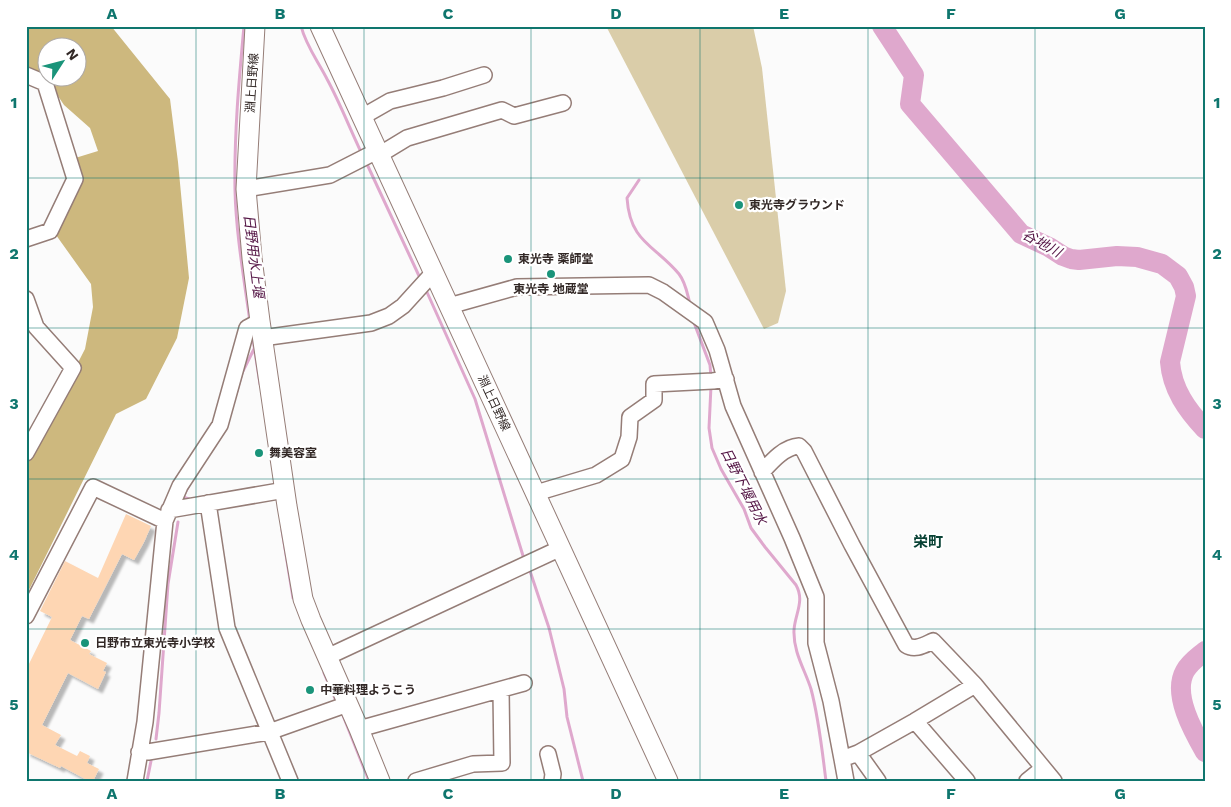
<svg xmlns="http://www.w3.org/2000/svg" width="1231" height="807" viewBox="0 0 1231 807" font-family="'Work Sans','Noto Sans JP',sans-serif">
  <defs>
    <filter id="shadow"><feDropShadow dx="4.5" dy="4.5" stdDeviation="1" flood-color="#0004"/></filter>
  </defs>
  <rect width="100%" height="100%" fill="#fbfbfb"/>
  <path fill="#dacda9" d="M606,26H753L762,68L786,291L778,323L764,329Z"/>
  <path fill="#cdb87e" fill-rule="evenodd" d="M26,26H111L170,99L178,162L189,278L177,338L146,399L116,414L26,596V464L85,349L93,307L91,284L56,235L72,159L98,151L90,128L64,105L48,81L26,72ZM48,48H78V78H48Z"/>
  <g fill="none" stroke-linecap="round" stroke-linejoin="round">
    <path stroke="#dfa8cd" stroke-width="3" d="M244,26C239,80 234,135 235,190C236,234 244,278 250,322
      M301,26C306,46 318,61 327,79C340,103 350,129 362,154
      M366,162L420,278
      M639,180L627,198C630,243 655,245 679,274C686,283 687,293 690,304
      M426,290L475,399L524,559
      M693,320L710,365L711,378
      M252,333L260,384
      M711,386L709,428L712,448L721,469L744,509L751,528L765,547L796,585C805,601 795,614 794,630C793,652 805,670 811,689C819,719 822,750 826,781
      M236,394L242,373L254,349
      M189,485L183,497L189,499
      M282,530L293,598
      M529,568L549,628L564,689L567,717L583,781
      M324,673L336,701
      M342,713L369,781
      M156,739L159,713L168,584L178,522
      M147,781L151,761"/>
    <path stroke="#dfa8cd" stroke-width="20" d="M882,26L914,75L910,104L1021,234L1049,247L1063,256L1071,259L1079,260L1117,256L1137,257L1162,264L1178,276L1184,287L1186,296L1170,362C1172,389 1187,410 1205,429
      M1205,651C1198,657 1190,662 1185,671C1172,694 1193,731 1205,752"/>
  </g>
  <path fill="#fed6b3" filter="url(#shadow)" d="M126,514L151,526L144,542L134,560L122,554L89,619L82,616L70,640L91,651L89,654L107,663L103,671L106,672L98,689L68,673L42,725L61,735L55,745L77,756L80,751L90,756L87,763L99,769L93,781H89L61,766L60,768L26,752V670L52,617L40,611L65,561L98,578Z"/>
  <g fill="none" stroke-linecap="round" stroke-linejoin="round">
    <defs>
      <path id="minor" d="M26,75L45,83L75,179L50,231L26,239
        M362,117L390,101L443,88L484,75
        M379,155L407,138L502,110L514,116L563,103
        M246,189L330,175L377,151
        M26,299L36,327L73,368L26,453
        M449,306L517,287L649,285L663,292L705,322L717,350L733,406L792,538L816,597V643L831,701L842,759L858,753L878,781
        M262,338L371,323L389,316L403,306L433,273
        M762,472C772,461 784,447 799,446L804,451L852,545L906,645C915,651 924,645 933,641L975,685L1054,781
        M536,493L596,475L622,459L629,437L630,417L654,400V384L713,381L726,379
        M208,503L227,628L290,781
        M169,510L285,490
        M26,616L93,487L165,521
        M327,657L561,548
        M915,721L975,685
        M359,729L524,683
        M139,752H148L269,732L348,704
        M858,753L915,721L967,781
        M548,754L553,774L552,781
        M842,759L846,781
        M135,781L145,722L165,521L180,486L220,425L247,328L260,321
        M416,781L473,764L502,763L501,690
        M1027,781L1043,768"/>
      <path id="major" d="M255,26L246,189L252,258L260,321L287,506L303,599L311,620L359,729L380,781
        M320,26L668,781"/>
    </defs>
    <use href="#minor" stroke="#957d77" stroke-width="18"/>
    <use href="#major" stroke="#957d77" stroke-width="21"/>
    <use href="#minor" stroke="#fff" stroke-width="15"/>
    <use href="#major" stroke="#fff" stroke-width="19"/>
  </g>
  <path fill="none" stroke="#0f766e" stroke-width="1" stroke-opacity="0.55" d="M196,26V781M364,26V781M531,26V781M700,26V781M868,26V781M1035,26V781M26,178H1205M26,328H1205M26,479H1205M26,629H1205"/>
  <g fill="#1a947a" stroke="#fff" stroke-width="2">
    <circle cx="739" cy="205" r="5"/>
    <circle cx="508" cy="259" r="5"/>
    <circle cx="551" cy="274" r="5"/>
    <circle cx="259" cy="453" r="5"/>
    <circle cx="85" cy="643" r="5"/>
    <circle cx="310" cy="690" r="5"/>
  </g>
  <g text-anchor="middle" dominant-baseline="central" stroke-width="4.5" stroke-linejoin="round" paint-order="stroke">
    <g font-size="12" fill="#322826" stroke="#fff">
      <text transform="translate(252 83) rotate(-86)">淵上日野線</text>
      <text transform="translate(494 403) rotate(65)">淵上日野線</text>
    </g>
    <g font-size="12" font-weight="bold" fill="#322826" stroke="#fff" text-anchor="start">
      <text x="749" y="205">東光寺グラウンド</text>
      <text x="518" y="259">東光寺 薬師堂</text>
      <text x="551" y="289" text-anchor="middle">東光寺 地蔵堂</text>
      <text x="269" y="453">舞美容室</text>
      <text x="95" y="643">日野市立東光寺小学校</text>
      <text x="320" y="690">中華料理ようこう</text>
    </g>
    <g font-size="14" font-style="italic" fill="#531444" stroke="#fff">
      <text transform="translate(1042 243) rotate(29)">谷地川</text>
      <text transform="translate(254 256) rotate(83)">日野用水上堰</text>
      <text transform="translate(744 486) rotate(63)">日野下堰用水</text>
    </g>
    <g font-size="15" font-weight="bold" fill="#094235" stroke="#fff">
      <text x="928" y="542">栄町</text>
    </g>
  </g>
  <rect width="1231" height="807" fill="none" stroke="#ffffff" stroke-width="55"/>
  <g transform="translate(62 62) rotate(54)"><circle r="24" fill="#ffffff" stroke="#ada9a8"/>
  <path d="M0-4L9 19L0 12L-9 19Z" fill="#1a947a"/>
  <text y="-8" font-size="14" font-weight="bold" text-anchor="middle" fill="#322826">N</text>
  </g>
  <rect x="28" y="28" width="1176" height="752" fill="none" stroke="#0f766e" stroke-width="2"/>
  <g font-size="16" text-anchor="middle" font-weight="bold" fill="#0f766e">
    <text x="112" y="19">A</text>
    <text x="280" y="19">B</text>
    <text x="448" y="19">C</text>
    <text x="616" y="19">D</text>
    <text x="784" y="19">E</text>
    <text x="951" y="19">F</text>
    <text x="1120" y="19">G</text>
    <text x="14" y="108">1</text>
    <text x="1217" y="108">1</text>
    <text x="14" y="259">2</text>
    <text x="1217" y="259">2</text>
    <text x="14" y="409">3</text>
    <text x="1217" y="409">3</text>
    <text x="14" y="560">4</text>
    <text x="1217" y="560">4</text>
    <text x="14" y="710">5</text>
    <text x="1217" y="710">5</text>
    <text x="112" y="799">A</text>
    <text x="280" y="799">B</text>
    <text x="448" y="799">C</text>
    <text x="616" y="799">D</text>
    <text x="784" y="799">E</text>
    <text x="951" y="799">F</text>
    <text x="1120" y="799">G</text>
  </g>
</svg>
